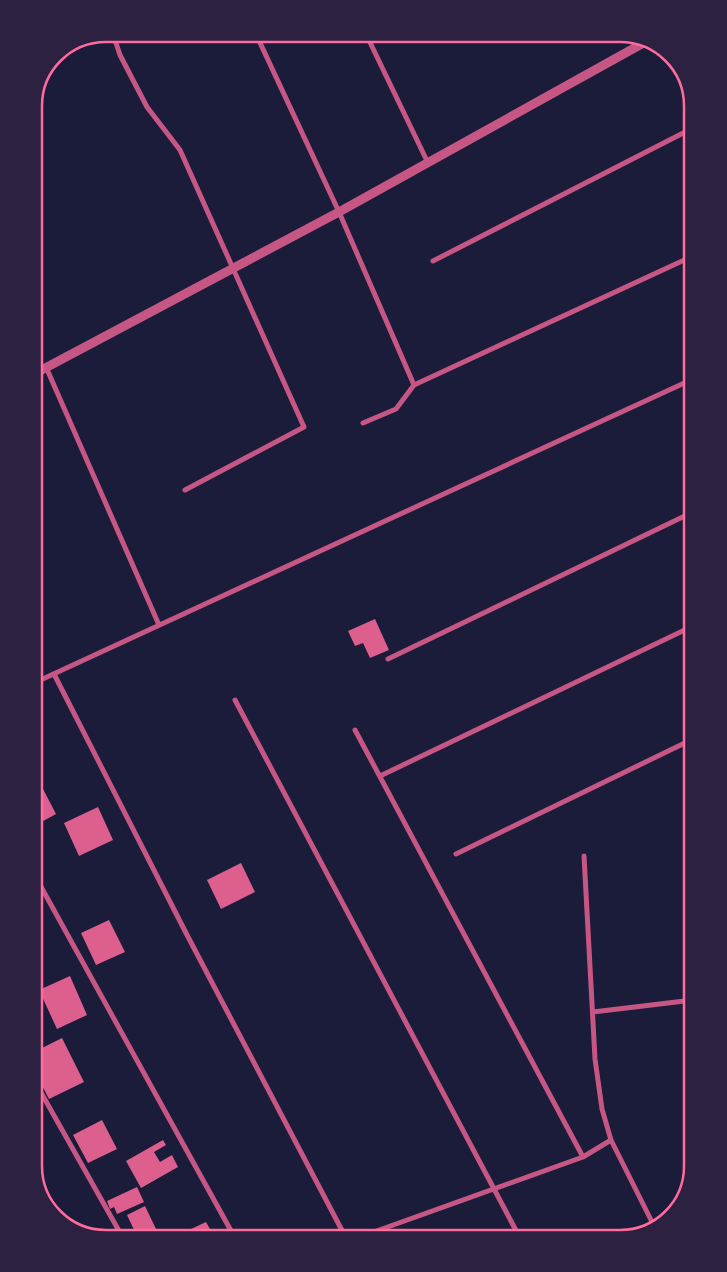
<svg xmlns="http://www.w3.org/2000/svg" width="727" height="1272" viewBox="0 0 727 1272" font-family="'Fira Sans',sans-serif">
  <rect width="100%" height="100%" fill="#1b1b3a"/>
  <path fill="#dd5f8e" d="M375,619L389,650L370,658L363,643L355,646L348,631Z
    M42,787L56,814L34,826V791Z
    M98,807L113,840L79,856L64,823Z
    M241,863L255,892L221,909L207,880Z
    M109,920L125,952L96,965L81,933Z
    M70,976L87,1015L57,1029L39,990Z
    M62,1038L84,1082L49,1099L34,1070V1052Z
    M102,1120L117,1149L88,1163L73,1135Z
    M163,1140L166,1145L154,1152L160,1162L172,1155L178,1167L141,1188L126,1161Z
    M137,1187L144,1202L117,1214L114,1207L110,1209L107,1201Z
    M145,1206L157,1231L144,1237L142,1231L136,1234L127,1215Z
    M206,1222L215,1238H172Z"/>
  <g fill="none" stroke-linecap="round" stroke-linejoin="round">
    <path stroke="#c65784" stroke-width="5" d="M113,34L120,55L147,107L180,150L304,427L185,490
      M256,34L339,212L414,385L693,256
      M366,34L428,163
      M433,261L693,128
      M46,367L159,625
      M363,423L396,409L414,385
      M388,659L693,512
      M54,674L186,933L346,1238
      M34,683L693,379
      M235,700L520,1238
      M355,730L583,1157
      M380,776L693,626
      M689,802L693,844
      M456,854L693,739
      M584,856L595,1059L602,1109L611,1140L655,1228
      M34,874L235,1238
      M593,1012L693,1000
      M34,1080L123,1238
      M357,1238L583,1157L611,1140"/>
    <path stroke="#c65784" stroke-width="9" d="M34,374L339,212L647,41"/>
  </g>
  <path d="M0 0H727V1272H0ZM106 42H620A64 64 0 0 1 684 106V1166A64 64 0 0 1 620 1230H106A64 64 0 0 1 42 1166V106A64 64 0 0 1 106 42Z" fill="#2d2142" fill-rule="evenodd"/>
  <path fill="none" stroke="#ff6b9d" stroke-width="2.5" d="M106 42H620A64 64 0 0 1 684 106V1166A64 64 0 0 1 620 1230H106A64 64 0 0 1 42 1166V106A64 64 0 0 1 106 42Z"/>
</svg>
